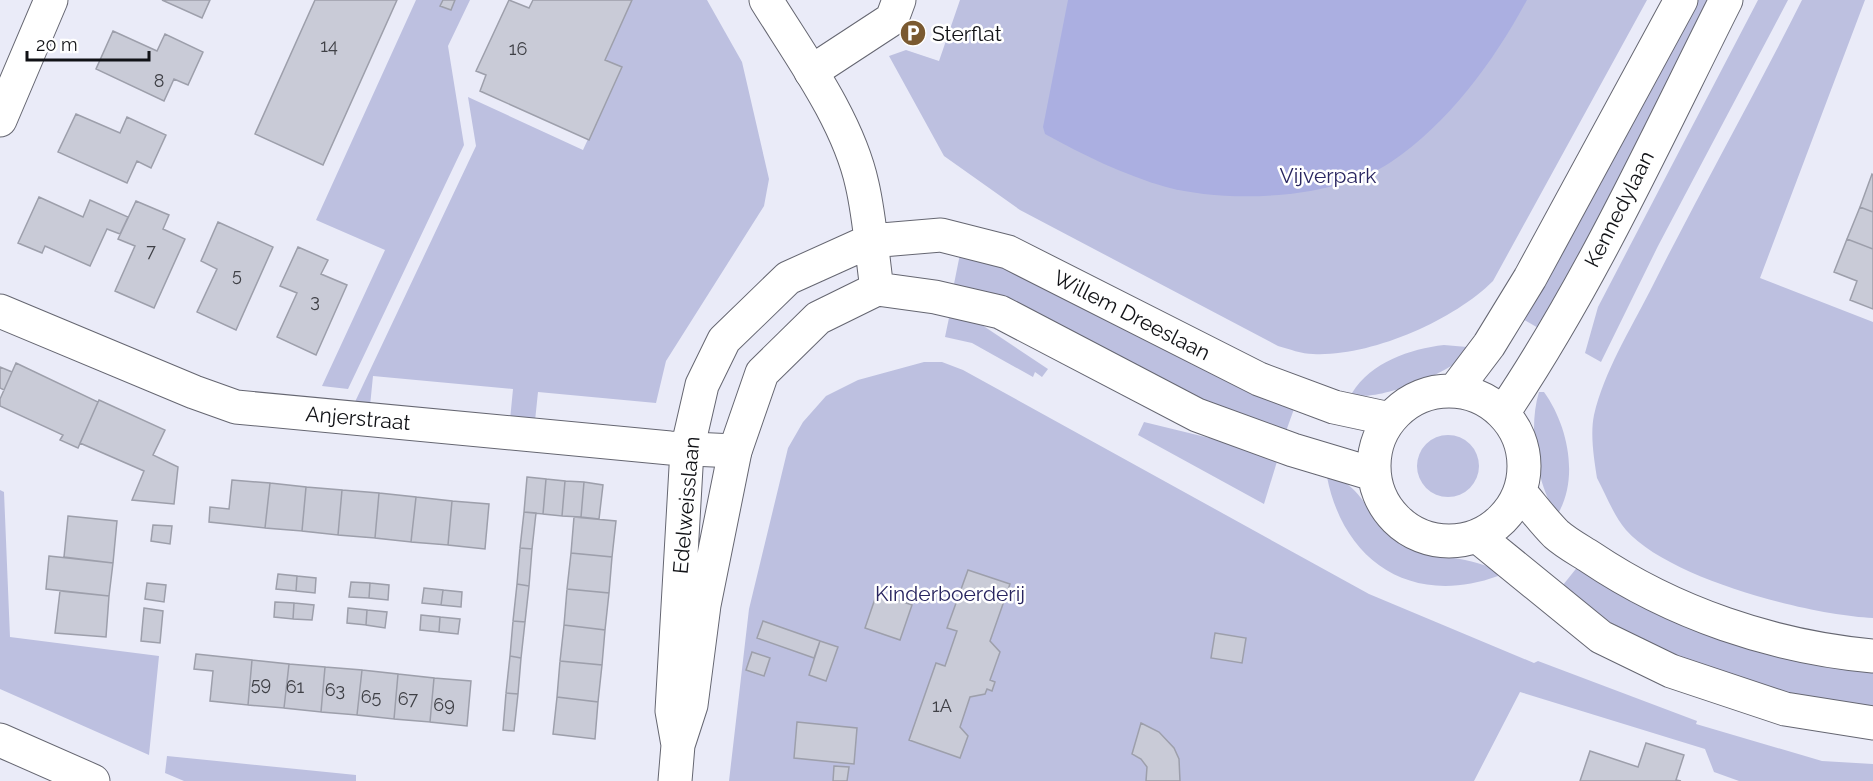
<svg xmlns="http://www.w3.org/2000/svg" width="1873" height="781" viewBox="0 0 1873 781" font-family="Raleway,sans-serif">
  <rect width="100%" height="100%" fill="#eaebf8"/>
  <path fill="#bdc0e0" d="M416,0H470L448,46L464,145L348,389L322,386L385,250L316,220Z
    M632,0H707L742,62L769,179L764,206L666,361L656,403L538,392L535,421L510,420L513,389L373,376L370,406L354,404L476,146L468,97L583,150L621,67L605,60Z
    M960,0H1647L1493,281C1453,321 1370,357 1313,354C1302,354 1289,349 1278,346L1020,210L944,156L889,56L906,50L939,61Z
    M1692,0H1719L1540,329L1519,317Z
    M1758,0H1788L1658,246L1601,362L1585,353L1598,307Z
    M1802,0H1865L1760,278L1873,322V618C1809,615 1669,579 1626,530C1614,516 1606,495 1597,478C1594,459 1590,434 1594,415C1604,372 1630,330 1650,291C1699,193 1753,98 1802,0Z
    M960,254L1004,265L1294,409L1285,434L1209,406L1011,303L954,284Z
    M950,313L976,321L1048,369L1042,377L1035,372L1033,377L972,343L945,337Z
    M1444,345L1467,347C1465,351 1463,356 1460,359C1447,374 1369,405 1352,393C1371,362 1410,349 1444,345Z
    M924,362H942L963,370L1369,594L1534,663L1538,661L1697,721L1696,724L1822,761L1873,764V781H1739L1714,772L1705,749L1520,692L1474,781H729L749,609L788,448L803,422L826,396L858,380Z
    M1539,392H1544C1567,424 1579,475 1559,512H1555C1536,481 1528,427 1539,392Z
    M1144,422L1279,455L1264,504L1138,435Z
    M1417 466a31 31 0 1 1 62 0a31 31 0 1 1-62 0Z
    M1327,477C1332,478 1340,479 1344,482C1367,496 1374,527 1396,541C1427,561 1464,553 1497,571L1498,576C1413,607 1344,563 1327,477Z
    M0,490L4,492L10,637L159,656L149,755L0,689Z
    M1579,565L1873,667V708L1796,697L1665,652L1610,622L1563,585Z
    M167,756L356,775V781H184L165,773Z"/>
  <path fill="#abafe1" d="M1068,0H1527C1494,61 1449,123 1391,162C1335,199 1230,204 1166,187C1124,175 1083,155 1045,134L1043,127Z"/>
  <path fill="#c9cbd7" stroke="#9d9fab" stroke-width="1.5" d="M162,0H210L202,18Z
    M315,0H397L323,165L255,134Z
    M443,0H455L451,10L440,6Z
    M509,0L529,8L533,0H632L605,60L622,67L589,140L480,91L486,75L476,71Z
    M113,31L157,51L165,34L203,52L188,85L174,79L164,101L96,69Z
    M76,114L120,133L127,117L166,135L151,168L137,161L127,183L58,152Z
    M1872,174L1873,175V212L1860,207Z
    M39,197L83,217L90,200L128,217L120,234L107,229L90,266L45,246L42,253L18,243Z
    M136,201L169,215L163,229L185,239L154,308L115,291L135,246L118,239Z
    M1860,207L1873,212V249L1847,239Z
    M218,222L273,247L236,330L197,312L217,269L201,261Z
    M1847,239L1873,249V309L1850,300L1857,281L1834,272Z
    M298,247L328,260L321,274L347,285L316,355L277,337L297,293L280,286Z
    M16,363L98,402L78,448L60,440L63,435L0,406V399Z
    M0,367L12,372L4,390L0,388Z
    M99,400L165,430L153,455L178,467L174,504L132,500L144,471L80,443Z
    M527,477L546,479L543,514L524,512Z
    M546,479L565,481L562,516L543,514Z
    M232,480L270,483L265,528L209,522L210,507L229,509Z
    M565,481L584,482L581,517L562,516Z
    M584,482L603,485L599,519L581,517Z
    M270,483L306,487L302,531L265,528Z
    M306,487L342,490L338,535L302,531Z
    M342,490L379,493L375,538L338,535Z
    M379,493L416,497L411,542L375,538Z
    M416,497L452,501L448,545L411,542Z
    M452,501L489,504L485,549L448,545Z
    M524,512L536,513L532,549L520,548Z
    M68,516L117,521L113,563L64,557Z
    M574,517L616,521L612,557L571,553Z
    M153,525L172,526L170,544L151,541Z
    M520,548L532,549L529,586L517,584Z
    M571,553L612,557L609,593L567,589Z
    M49,556L113,563L109,596L46,589Z
    M968,570L1010,584L990,641L1000,652L990,680L995,682L992,691L987,689L985,694L970,697L960,727L968,736L960,758L909,740L936,663L945,666L957,631L947,628Z
    M278,574L297,576L296,591L276,589Z
    M297,576L316,578L315,593L296,591Z
    M351,582L370,583L369,598L349,597Z
    M147,583L166,585L164,602L145,599Z
    M370,583L389,585L388,600L369,598Z
    M517,584L529,586L525,622L513,621Z
    M424,588L443,590L441,605L422,603Z
    M567,589L609,593L605,630L564,625Z
    M443,590L462,592L461,607L441,605Z
    M60,591L109,596L106,637L55,633Z
    M877,593L912,605L900,640L865,628Z
    M275,602L294,603L293,619L274,617Z
    M294,603L314,605L312,620L293,619Z
    M144,608L163,611L160,643L141,641Z
    M348,608L367,610L366,625L347,623Z
    M367,610L387,612L385,628L366,625Z
    M421,615L440,617L439,632L420,630Z
    M440,617L460,619L458,634L439,632Z
    M513,621L525,622L521,658L510,656Z
    M763,621L820,641L814,658L757,638Z
    M564,625L605,630L602,665L560,661Z
    M1215,633L1246,638L1242,663L1211,658Z
    M820,641L838,647L826,681L809,675Z
    M752,652L770,658L764,676L746,670Z
    M196,654L252,660L248,705L210,701L213,671L194,669Z
    M510,656L521,658L518,694L506,693Z
    M252,660L289,664L284,708L248,705Z
    M560,661L602,665L598,702L557,697Z
    M289,664L325,667L321,712L284,708Z
    M325,667L362,670L357,715L321,712Z
    M362,670L398,674L394,719L357,715Z
    M398,674L434,678L430,722L394,719Z
    M434,678L471,681L467,726L430,722Z
    M506,693L518,694L514,731L503,730Z
    M557,697L598,702L595,739L553,734Z
    M797,722L857,728L854,764L794,758Z
    M1141,723L1159,732L1174,748L1179,759L1180,781H1146L1147,767L1141,759L1132,754Z
    M1646,743L1684,755L1676,780L1681,781H1580L1590,751L1638,767Z
    M834,766L849,767L847,781H833Z"/>
  <g fill="none" stroke-linecap="round" stroke-linejoin="round">
    <defs>
      <path id="minor" d="M811,72L892,19L899,0
        M0,120L51,0
        M0,311L194,392L236,407L670,448L735,451
        M0,740L93,781"/>
      <path id="tertiary" d="M766,0C800,55 848,120 862,184C870,218 872,255 877,289
        M877,289L935,297L1000,312L1197,415L1293,450L1373,474
        M1455,390L1489,345L1530,278L1681,0
        M1374 466a75 75 0 1 1 150 0a75 75 0 1 1-150 0Z
        M1503,413C1590,284 1656,139 1726,0
        M1520,492C1532,506 1543,521 1556,534C1566,543 1579,550 1590,557C1673,613 1773,647 1873,656
        M1477,536L1601,637L1671,671L1785,709L1873,723
        M678,745L672,711L687,450L702,385L724,340L788,278L870,241L941,235L1008,252L1259,379L1334,407L1390,419
        M675,781L678,745L691,705L704,605L735,451L762,373L818,318L877,289"/>
    </defs>
    <use href="#minor" stroke="#656671" stroke-width="35"/>
    <use href="#tertiary" stroke="#656671" stroke-width="35"/>
    <use href="#minor" stroke="#fff" stroke-width="33"/>
    <use href="#tertiary" stroke="#fff" stroke-width="33"/>
  </g>
  <defs>
    <symbol id="parking-disc" viewBox="-11 -11 22 22"><circle r="9.5" fill="#7a5930" stroke="#fff"/><path d="M-3.5-5.5H1a3.5 3.5 0 0 1 0 7H-1V5.5H-3.5ZM-1-3.4V-.6H.8a1.4 1.4 0 0 0 0-2.8Z" fill="#fff"/></symbol>
  </defs>
  <g fill-rule="evenodd">
    <use href="#parking-disc" x="898" y="18" width="30" height="30"/>
  </g>
  <g text-anchor="middle" dominant-baseline="central" stroke-width="5" stroke-linejoin="round" paint-order="stroke">
    <g font-size="18" fill="#3f4046">
      <text x="329" y="45">14</text>
      <text x="518" y="48">16</text>
      <text x="159" y="80">8</text>
      <text x="151" y="250">7</text>
      <text x="237" y="274">5</text>
      <text x="315" y="300">3</text>
      <text x="261" y="683">59</text>
      <text x="295" y="686">61</text>
      <text x="335" y="689">63</text>
      <text x="371" y="696">65</text>
      <text x="408" y="698">67</text>
      <text x="444" y="704">69</text>
      <text x="942" y="705">1A</text>
    </g>
    <g font-size="21" fill="#111216" stroke="#fff" text-anchor="start">
      <text x="932" y="33">Sterflat</text>
    </g>
    <g font-size="21" fill="#282560" stroke="#fff">
      <text x="1328" y="175">Vijverpark</text>
      <text x="950" y="593">Kinderboerderij</text>
    </g>
    <g font-size="21" fill="#111216" stroke="#fff">
      <text transform="translate(1619 209) rotate(-63)">Kennedylaan</text>
      <text transform="translate(1132 315) rotate(27)">Willem Dreeslaan</text>
      <text transform="translate(358 418) rotate(5)">Anjerstraat</text>
      <text transform="translate(686 505) rotate(-85)">Edelweisslaan</text>
    </g>
  </g>
  <path d="M27 51v9h122v-9" fill="none" stroke="#111216" stroke-width="3"/>
  <text x="36" y="51" font-size="18" fill="#111216" stroke="#ffffff" stroke-width="4.5" paint-order="stroke">20 m</text>
</svg>
